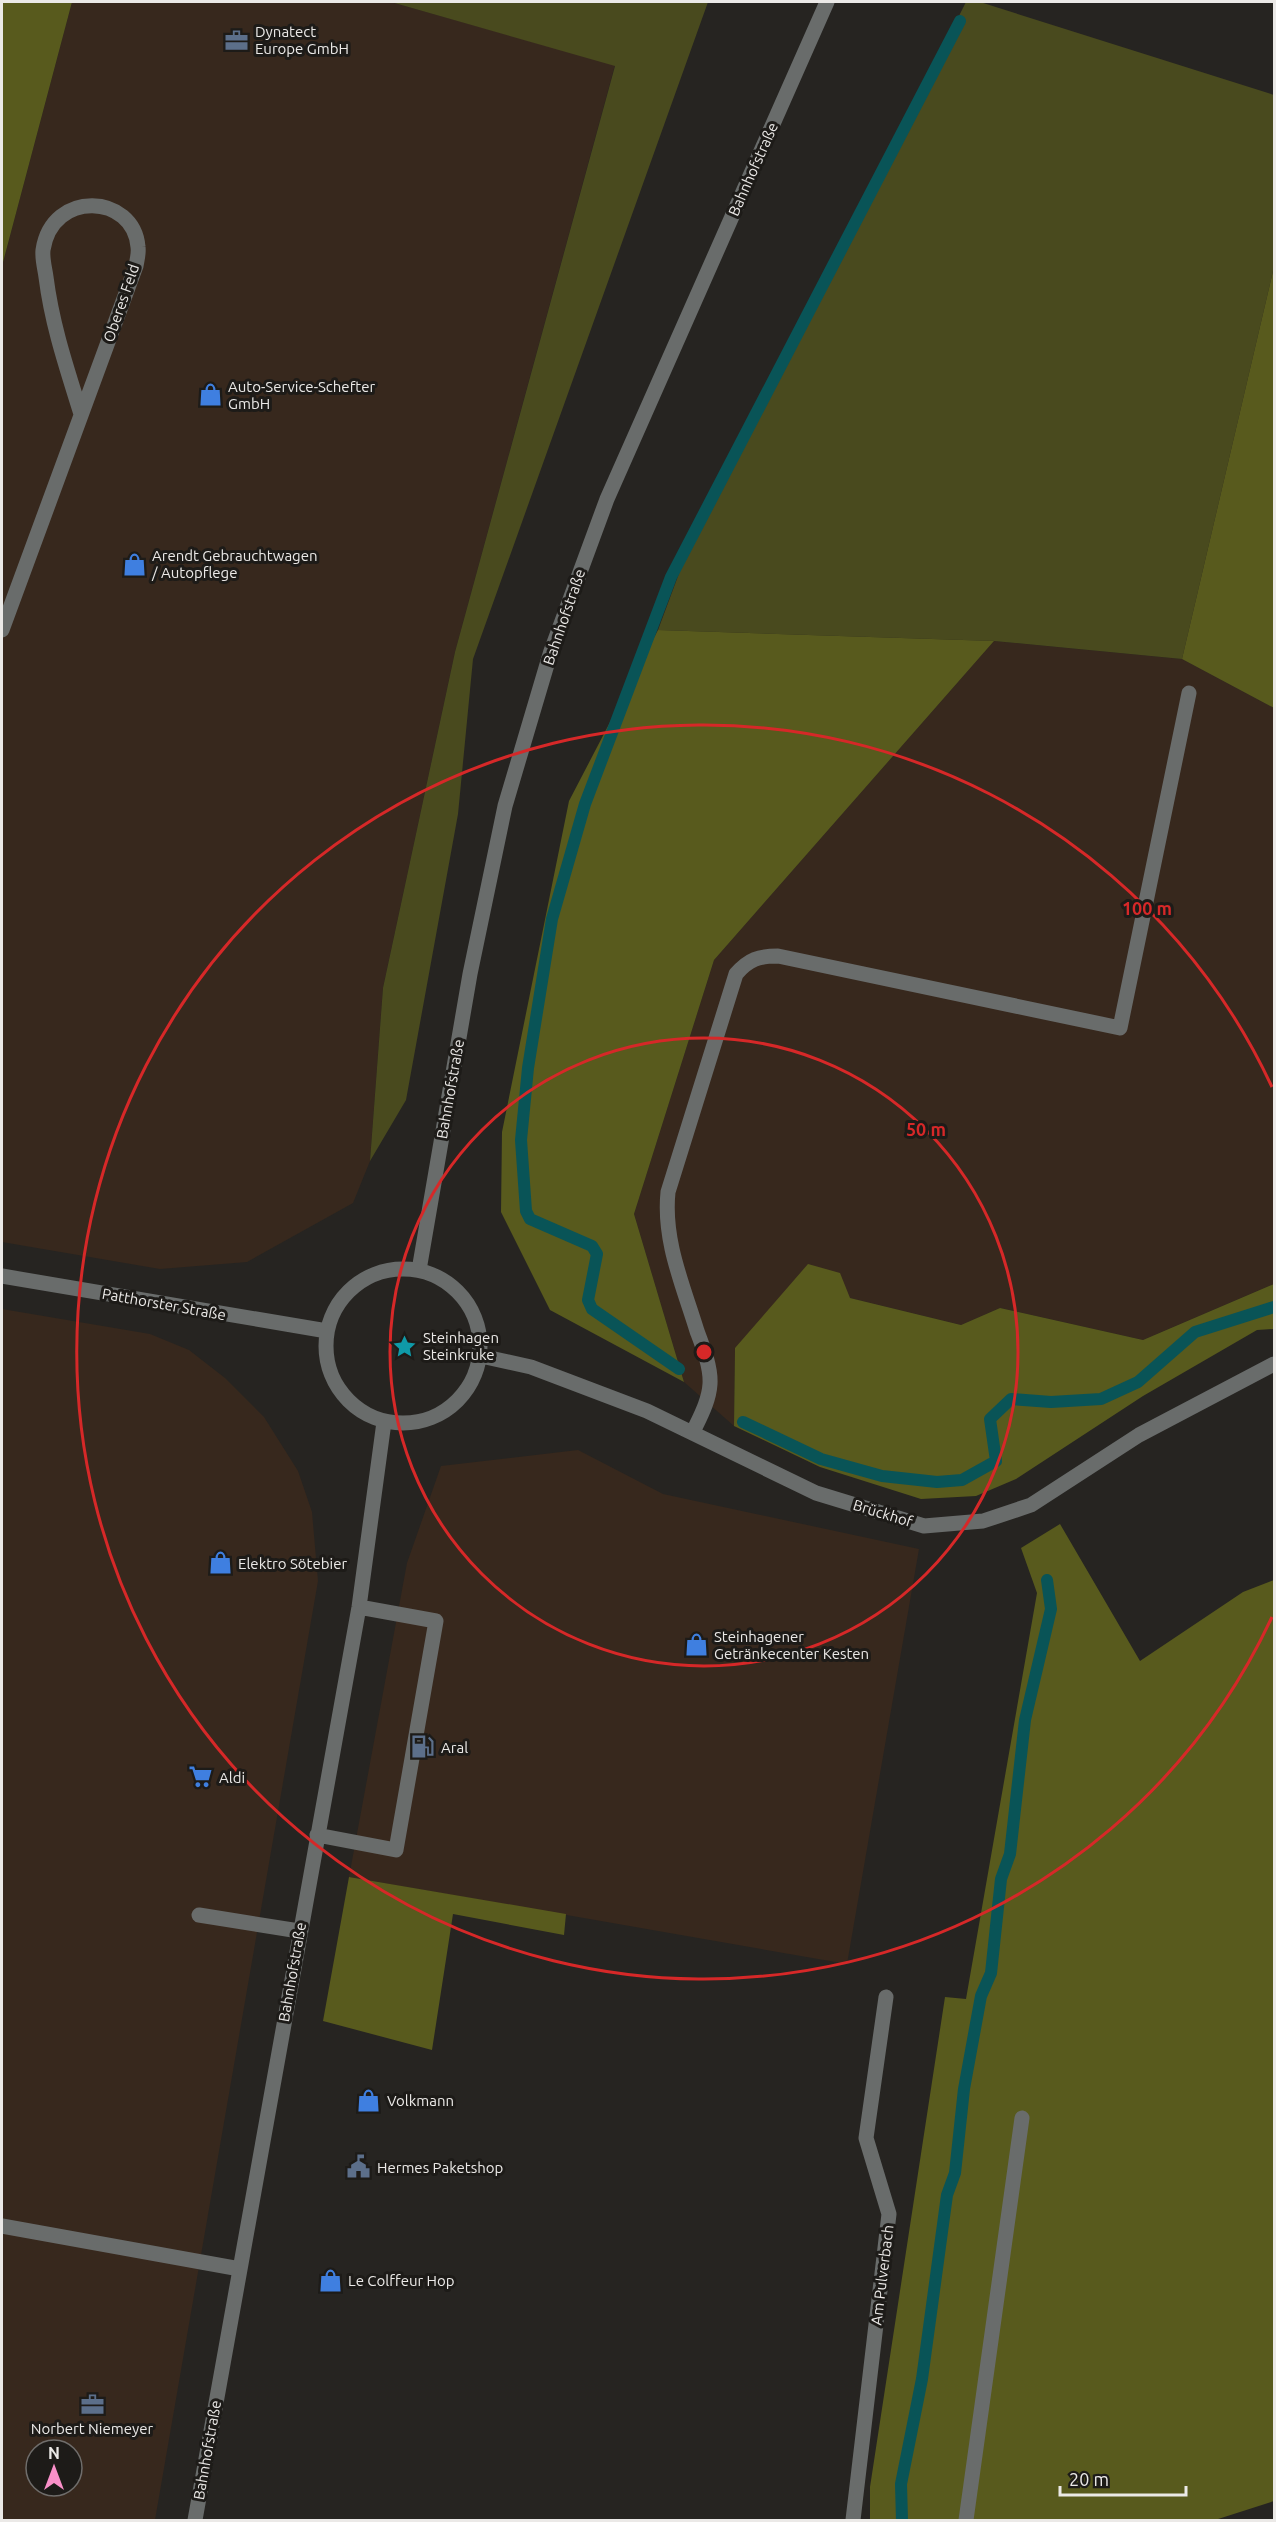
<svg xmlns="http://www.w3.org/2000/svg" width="1276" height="2522" viewBox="0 0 1276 2522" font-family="Ubuntu,sans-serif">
  <rect width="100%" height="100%" fill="#262421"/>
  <path fill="#37281d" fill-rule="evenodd" d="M72,2H391L615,65L455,652L383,988L370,1161L353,1203L247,1262L160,1269L2,1242V266Z
    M994,641L1182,659L1274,708V1284L1143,1340L1000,1308L961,1325L850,1298L735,1348L734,1426L684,1382L634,1214L714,960Z
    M2,1309L150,1334L189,1350L225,1378L264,1417L298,1471L312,1512L318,1581L155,2520H2ZM36,2450H72V2486H36Z
    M578,1450L663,1494L919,1549L847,1964L349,1877L407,1563L441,1466Z"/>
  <path fill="#494a1e" d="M391,2H708L473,659L458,814L406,1100L370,1161L383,988L455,652L615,66Z
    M966,2H980L1274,95V267L1182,659L994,641L658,630L681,568Z"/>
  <path fill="#585a1d" d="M2,2H72L2,266Z
    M1274,267V708L1182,659Z
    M658,630L994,641L714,960L634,1214L684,1382L550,1310L501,1212L502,1132L569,801Z
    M808,1264L840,1273L850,1298L961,1325L1000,1308L1143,1340L1274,1284V1329L1257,1330L1143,1396L1016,1479L976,1496L921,1499L820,1467L734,1426L735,1348Z
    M1060,1524L1140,1661L1243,1592L1274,1580V2501L1215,2520H870V2487L945,1997L966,1999L1037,1593L1021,1548Z
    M349,1877L566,1914L564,1935L453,1914L432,2050L323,2021Z"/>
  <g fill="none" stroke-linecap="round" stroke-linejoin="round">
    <path stroke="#095457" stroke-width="12" d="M679,1369L592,1309L588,1300L597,1254L592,1246L530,1219L526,1211L521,1140L528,1068L552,919L585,804L671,577L960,21
      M743,1422L821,1459L882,1476L937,1482L962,1480L996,1461L990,1419L1011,1399L1051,1402L1101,1399L1138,1382L1195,1332L1274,1307
      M902,2520L901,2484L922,2379L947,2195L955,2173L964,2089L981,1996L991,1973L1001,1879L1010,1854L1025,1720L1051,1609L1047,1580"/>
    <path stroke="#696c6b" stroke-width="15" d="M2,630L136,266C137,260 139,253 138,247C134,194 52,189 43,250C42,259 45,269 46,277C52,325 67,369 81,414
      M326 1346a77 77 0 1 1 154 0a77 77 0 1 1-154 0Z
      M419,1270L470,974L505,806L551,651L607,499L827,2
      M2,1276L327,1331
      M481,1356L531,1367L647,1411L816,1493L924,1526L983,1521L1031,1505L1139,1435L1274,1364
      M693,1432C700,1417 709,1401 710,1384C711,1367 703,1347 697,1331C683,1285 663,1241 668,1192L736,974C749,959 759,956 778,956L1120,1028L1189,693
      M317,1835L396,1850L436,1621L359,1607
      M199,1915L299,1931
      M2,2226L240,2269
      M195,2520L359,1607L384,1422
      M853,2520L889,2214L866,2138L886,1997
      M966,2520L1022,2118"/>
  </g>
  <g fill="none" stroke="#d62828" stroke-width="3">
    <circle cx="704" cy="1352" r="314"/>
    <path d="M1272 1617A627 627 0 1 1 1272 1087"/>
  </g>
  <defs>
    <symbol id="office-bare" viewBox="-9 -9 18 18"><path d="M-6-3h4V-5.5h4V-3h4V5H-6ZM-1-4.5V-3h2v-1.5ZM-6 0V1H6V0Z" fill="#5c6f8a" stroke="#1d1b18" stroke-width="2.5" paint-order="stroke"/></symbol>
    <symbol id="shop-bare" viewBox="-9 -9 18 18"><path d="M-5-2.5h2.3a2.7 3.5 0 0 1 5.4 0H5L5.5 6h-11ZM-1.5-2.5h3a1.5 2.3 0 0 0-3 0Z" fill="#3f7fe0" stroke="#1d1b18" stroke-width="2.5" paint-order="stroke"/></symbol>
    <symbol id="sight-bare" viewBox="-9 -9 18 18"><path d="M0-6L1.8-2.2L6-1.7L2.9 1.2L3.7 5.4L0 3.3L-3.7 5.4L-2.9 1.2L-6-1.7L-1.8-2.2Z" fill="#0f9aa8" stroke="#1d1b18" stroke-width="2.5" paint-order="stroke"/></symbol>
    <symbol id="fuel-bare" viewBox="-9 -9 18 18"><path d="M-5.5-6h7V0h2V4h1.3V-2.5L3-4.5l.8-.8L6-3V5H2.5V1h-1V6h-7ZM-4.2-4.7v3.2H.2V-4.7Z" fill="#5c6f8a" stroke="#1d1b18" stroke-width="2.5" paint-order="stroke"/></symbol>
    <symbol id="supermarket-bare" viewBox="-9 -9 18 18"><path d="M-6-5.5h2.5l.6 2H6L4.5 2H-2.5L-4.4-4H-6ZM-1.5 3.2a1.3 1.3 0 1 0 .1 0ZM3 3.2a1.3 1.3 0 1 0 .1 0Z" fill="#3f7fe0" stroke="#1d1b18" stroke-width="2.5" paint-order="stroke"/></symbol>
    <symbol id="civic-bare" viewBox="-9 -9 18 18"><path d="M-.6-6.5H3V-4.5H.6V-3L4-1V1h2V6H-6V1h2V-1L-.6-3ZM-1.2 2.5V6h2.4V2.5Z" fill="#5c6f8a" stroke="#1d1b18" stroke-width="2.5" paint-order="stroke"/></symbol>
  </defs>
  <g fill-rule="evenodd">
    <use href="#office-bare" x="220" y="24" width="33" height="33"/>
    <use href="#shop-bare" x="194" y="378" width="33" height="33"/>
    <use href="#shop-bare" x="118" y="548" width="33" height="33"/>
    <use href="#sight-bare" x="388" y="1330" width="33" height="33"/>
    <use href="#shop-bare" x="204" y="1546" width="33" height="33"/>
    <use href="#shop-bare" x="680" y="1628" width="33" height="33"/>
    <use href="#fuel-bare" x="406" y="1730" width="33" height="33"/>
    <use href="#supermarket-bare" x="184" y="1760" width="33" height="33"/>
    <use href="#shop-bare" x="352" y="2084" width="33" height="33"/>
    <use href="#civic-bare" x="342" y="2150" width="33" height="33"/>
    <use href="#shop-bare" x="314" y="2264" width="33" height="33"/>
    <use href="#office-bare" x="76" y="2388" width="33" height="33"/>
  </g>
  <g text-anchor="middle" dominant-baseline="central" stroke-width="6" stroke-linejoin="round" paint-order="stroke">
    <g font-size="15" fill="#ebe9e7" stroke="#1d1b18" text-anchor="start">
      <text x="255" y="31">Dynatect<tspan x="255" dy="17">Europe GmbH</tspan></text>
      <text x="228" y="386">Auto-Service-Schefter<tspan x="228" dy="17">GmbH</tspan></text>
      <text x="152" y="555">Arendt Gebrauchtwagen<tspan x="152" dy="17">/ Autopflege</tspan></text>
      <text x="423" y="1337">Steinhagen<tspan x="423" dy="17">Steinkruke</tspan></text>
      <text x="238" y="1563">Elektro Sötebier</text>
      <text x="714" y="1636">Steinhagener<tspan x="714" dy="17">Getränkecenter Kesten</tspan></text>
      <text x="441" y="1747">Aral</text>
      <text x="219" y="1777">Aldi</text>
      <text x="387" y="2100">Volkmann</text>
      <text x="377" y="2167">Hermes Paketshop</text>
      <text x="348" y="2280">Le Colffeur Hop</text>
      <text x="92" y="2428" text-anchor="middle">Norbert Niemeyer</text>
    </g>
    <g font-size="15" fill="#ebe9e7" stroke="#1d1b18">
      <text transform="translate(753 169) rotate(-66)">Bahnhofstraße</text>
      <text transform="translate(121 303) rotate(-71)">Oberes Feld</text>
      <text transform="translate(564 617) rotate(-71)">Bahnhofstraße</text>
      <text transform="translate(450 1089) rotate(-80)">Bahnhofstraße</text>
      <text transform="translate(164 1304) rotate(10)">Patthorster Straße</text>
      <text transform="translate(883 1513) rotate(17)">Brückhof</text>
      <text transform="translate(292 1972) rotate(-80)">Bahnhofstraße</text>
      <text transform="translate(882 2275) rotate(-83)">Am Pulverbach</text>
      <text transform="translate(207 2450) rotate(-80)">Bahnhofstraße</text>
    </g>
  </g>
  <circle cx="704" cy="1352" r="9" fill="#d62828" stroke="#1d1b18" stroke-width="3"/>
  <g font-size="18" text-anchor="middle" font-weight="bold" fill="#d62828" stroke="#1d1b18" stroke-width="6" stroke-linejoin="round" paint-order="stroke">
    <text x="1147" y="915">100 m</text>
    <text x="926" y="1136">50 m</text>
  </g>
  <rect width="1276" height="2522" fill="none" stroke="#ebe9e7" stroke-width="6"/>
  <g transform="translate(54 2468)"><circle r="28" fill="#1d1b18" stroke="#6f6d6b" stroke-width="1.5"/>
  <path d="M0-4.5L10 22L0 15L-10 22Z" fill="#f98fc8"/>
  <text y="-9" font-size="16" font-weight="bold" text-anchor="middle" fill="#ebe9e7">N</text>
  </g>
  <path d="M1060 2486v9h126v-9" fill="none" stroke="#ebe9e7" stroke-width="3"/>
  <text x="1069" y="2486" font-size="18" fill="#ebe9e7" stroke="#1d1b18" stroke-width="4.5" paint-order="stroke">20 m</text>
</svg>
